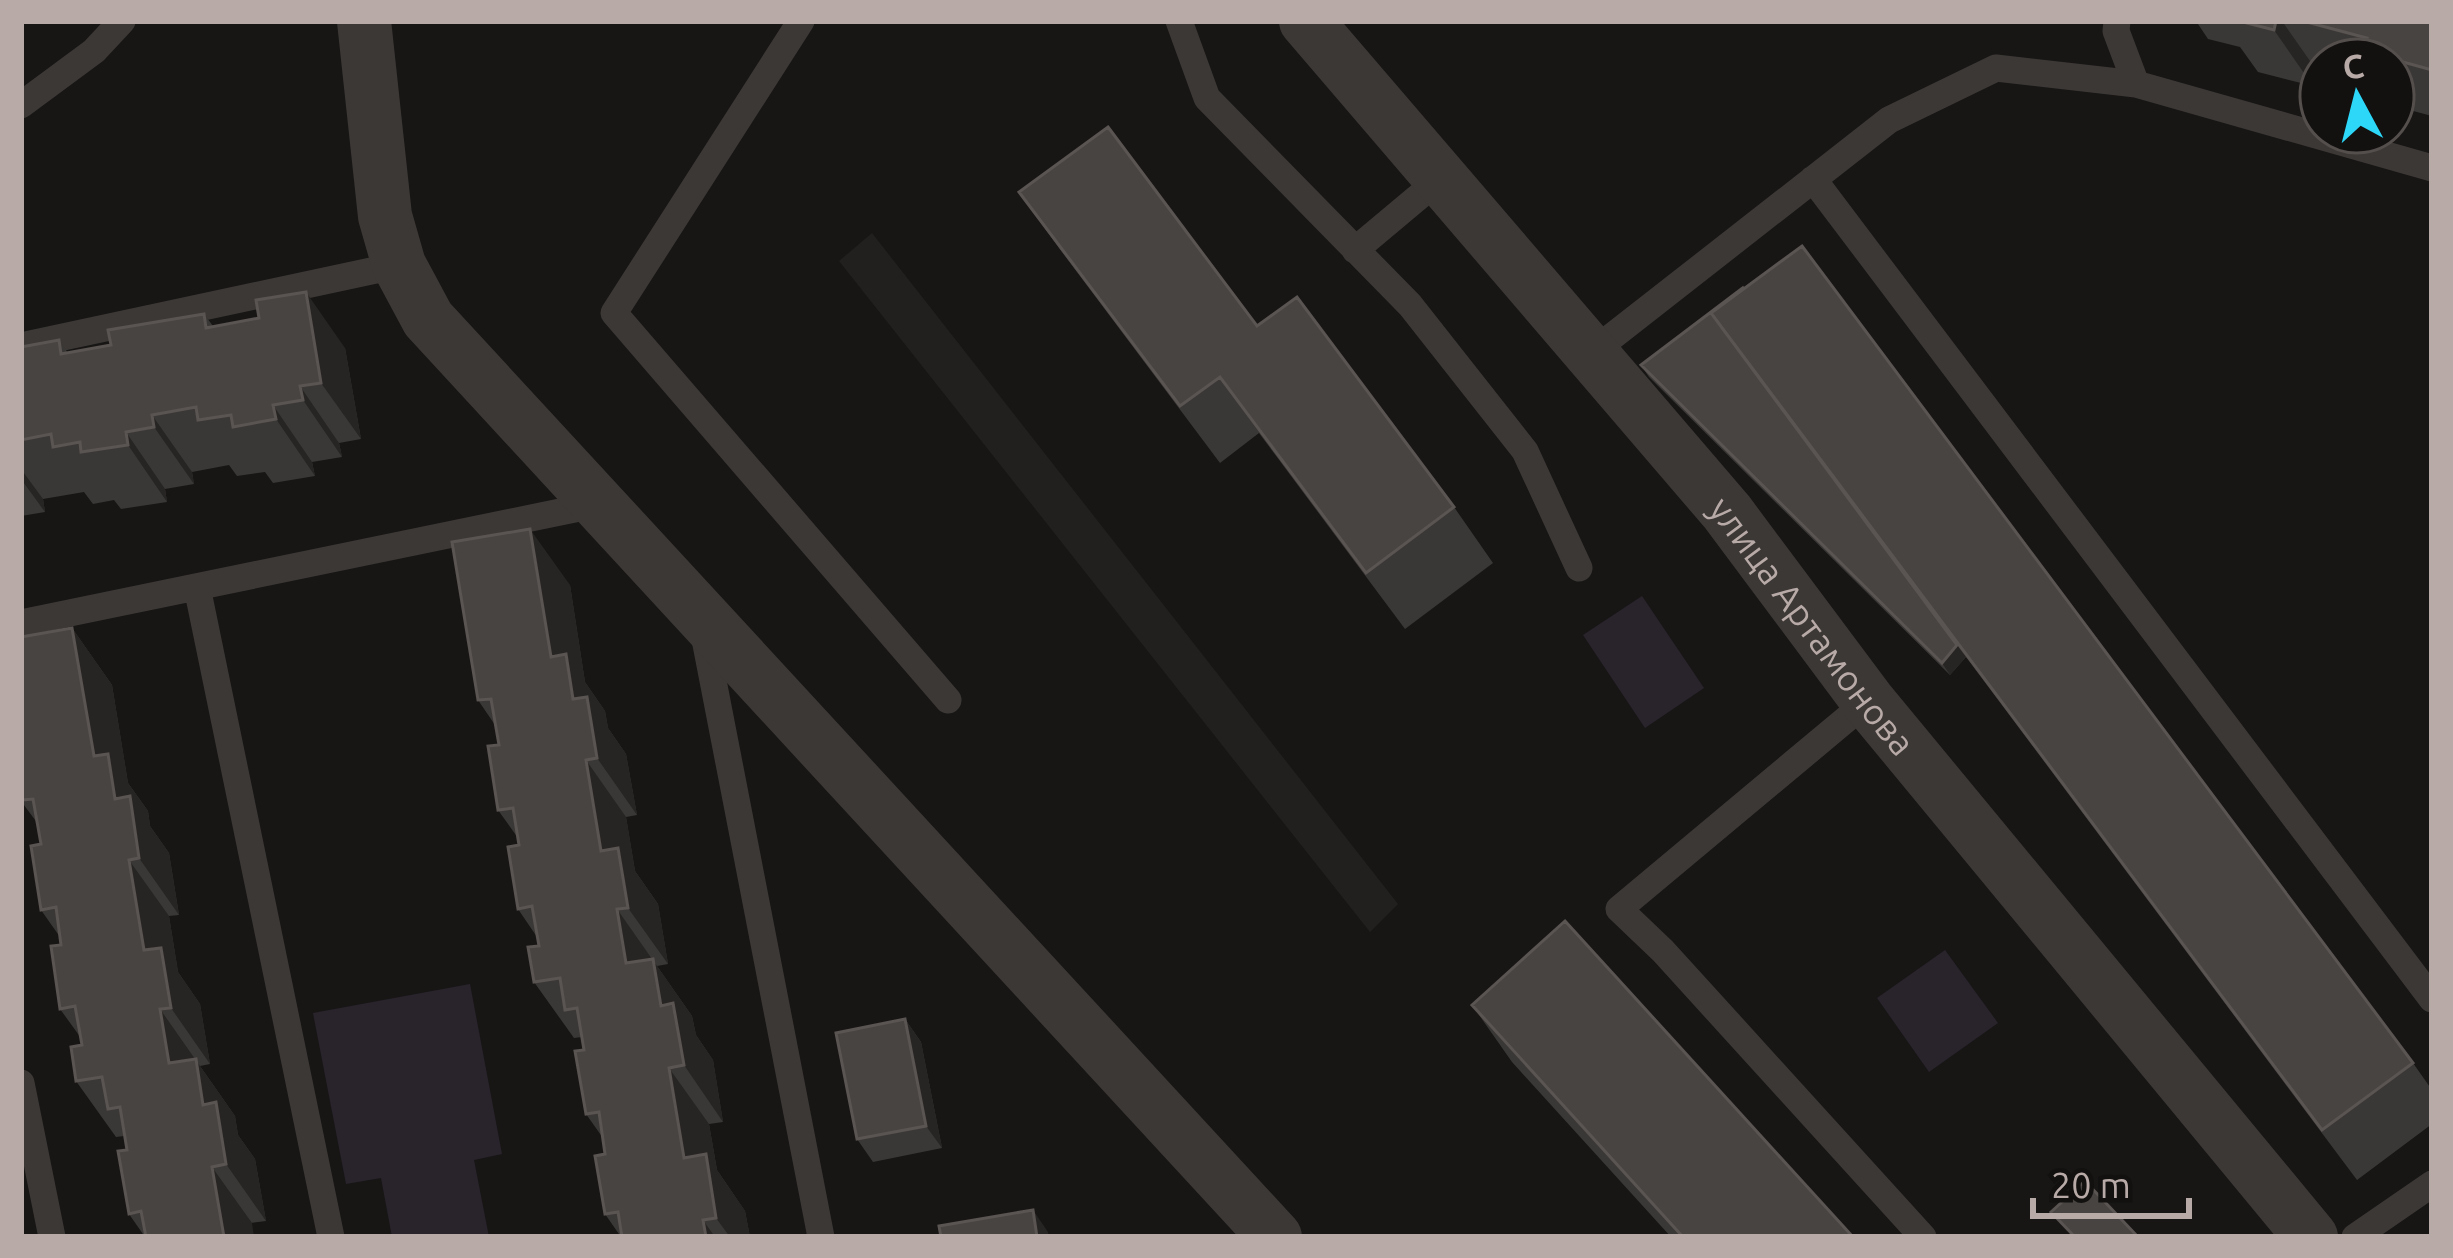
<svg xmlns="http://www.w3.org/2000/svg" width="2453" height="1258" viewBox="0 0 2453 1258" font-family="Ubuntu,sans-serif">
  <rect width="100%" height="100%" fill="#171615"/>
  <path fill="#21201e" d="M872,233L1398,904L1370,932L839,261Z"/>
  <path fill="#29232c" d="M1642,596L1704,688L1645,728L1583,635Z
    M1945,950L1998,1023L1929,1072L1877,998Z
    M470,984L502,1154L474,1160L489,1237H392L381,1178L346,1184L313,1013Z"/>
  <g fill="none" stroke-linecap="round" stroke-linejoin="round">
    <path stroke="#3c3836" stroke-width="27" d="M801,21L614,313L948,700
      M1179,21L1207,98L1410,305L1525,451L1579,568
      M2117,21L2116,31L2136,84
      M21,105L94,51L122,21
      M1813,179L2432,999
      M1355,250L1441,178
      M21,346L399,265
      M1591,353L1889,120L1996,68L2136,84L2432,168
      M197,587L331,1237
      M21,623L599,504
      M703,629L821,1237
      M1868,701L1619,909L1663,951L1923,1237
      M21,1083L52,1237
      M2355,1237L2432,1184"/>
    <g stroke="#3c3836" stroke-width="54">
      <path d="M364,21L385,216L399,265L428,319L1275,1237"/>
      <path id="s1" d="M1306,21L1727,512L1868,701L2311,1237"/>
    </g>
  </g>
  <path fill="#3a3836" d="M2196,21H2432V116L2402,108L2393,94V60H2321V72L2317,71L2313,86L2258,72L2240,47L2208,39Z
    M1019,192L1257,326L1454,507L1493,563L1405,629L1259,433L1220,463L1059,248Z
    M1744,287L2413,1063L2432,1090V1124L2357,1180L1966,657L1950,675L1649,377L1641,365Z
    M204,314L213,326L345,348L361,439L339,443L342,457L312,462L315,476L273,483L265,472L237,476L229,465L192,472L194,484L165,489L167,502L121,509L114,500L93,504L84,492L43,499L45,512L21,516V347L59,340L68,353L111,345Z
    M570,585L585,682L605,711L608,728L626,754L637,815L626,817L635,871L658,904L668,964L657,966L692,1016L696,1035L713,1060L723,1122L709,1124L717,1170L745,1211L750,1237H621L605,1214V1154L603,1138L586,1114L584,1050L582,1037L574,1038L534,982L539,946L537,937L518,909V838L498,810L499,745L495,725L478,700Z
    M72,628L112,685L128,783L148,811L150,826L169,853L179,915L169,916L178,972L200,1004L210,1064L200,1066L235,1116L238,1135L255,1159L266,1221L145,1237L129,1214L127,1150L124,1136L116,1137L76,1081L82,1045L81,1038L60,1009V937L41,910V844L38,824L21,801Z
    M1472,1005L1853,1237H1671L1512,1062Z
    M905,1019L921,1042L942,1148L873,1162L857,1139Z"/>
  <path fill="#272523" d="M2276,21H2282L2317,71L2313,86L2274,30Z
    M306,292L345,348L361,439L321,383Z
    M300,386L339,443L342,457L303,400Z
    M273,405L312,462L315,476L276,419Z
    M152,415L192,472L194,484L154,427Z
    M126,432L165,489L167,502L128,445Z
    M21,469L43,499L45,512L21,479Z
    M530,529L570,585L585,682L605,711L608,728L626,754L637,815L597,758L573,699L551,657Z
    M72,628L112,685L128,783L148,811L150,826L169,853L179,915L139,858L115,799L94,756Z
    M1957,645L1966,657L1950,675L1942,663Z
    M586,760L626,817L635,871L658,904L668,964L628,908L601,851Z
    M129,860L169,916L178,972L200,1004L210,1064L171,1008L144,950Z
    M617,909L692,1016L696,1035L713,1060L723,1122L684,1065L626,963Z
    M160,1009L235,1116L238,1135L255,1159L266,1221L226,1164L169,1063Z
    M905,1019L921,1042L942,1148L926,1126Z
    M669,1068L709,1124L717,1170L745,1211L750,1237H730L716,1218L684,1158Z
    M212,1167L252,1223L254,1237H224Z
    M1033,1210L1048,1232L1049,1237H1037Z
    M703,1220L715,1237H706Z"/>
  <path fill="#484442" stroke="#5a5452" stroke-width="3" d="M2239,21H2276L2274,30Z
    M2303,21H2432V70L2363,51L2367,38Z
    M1108,127L1257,326L1297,297L1454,507L1366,573L1220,377L1180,406L1019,192Z
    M1802,246L2413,1063L2322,1130L1711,313Z
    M1744,287L1711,313L1957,645L1942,663L1641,365Z
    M306,292L321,383L300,386L303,400L273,405L276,419L233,427L231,415L198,420L196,407L152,415L154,427L126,432L128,445L81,452L80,442L53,447L51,434L21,440V347L59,340L61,354L111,345L108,330L204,314L206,328L259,318L256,300Z
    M530,529L551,657L566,654L573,699L587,697L597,758L586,760L601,851L618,848L628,908L617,909L626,963L653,959L661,1006L673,1003L684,1065L669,1068L684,1158L706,1154L716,1218L703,1220L706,1237H622L618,1212L605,1214L595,1156L605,1154L599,1112L586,1114L575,1051L584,1050L577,1008L565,1010L560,978L534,982L528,947L539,946L532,906L518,909L508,847L519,845L513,808L498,810L488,746L499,745L491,699L478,700L452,542Z
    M72,628L94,756L108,754L115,799L130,796L139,858L129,860L144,950L161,948L171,1008L160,1009L169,1063L196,1059L203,1105L216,1102L226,1164L212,1167L224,1237H146L141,1211L129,1214L118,1151L127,1150L120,1107L108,1109L102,1077L76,1081L71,1047L82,1045L75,1006L60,1009L51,946L61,945L56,907L41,910L31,846L41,844L33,799L21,800V637Z
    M1565,921L1853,1237H1683L1472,1005Z
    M905,1019L926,1126L857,1139L836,1033Z
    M2085,1181L2138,1237H2075L2051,1212Z
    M1033,1210L1037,1237H941L939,1226Z"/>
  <g text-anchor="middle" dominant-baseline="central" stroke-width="12" stroke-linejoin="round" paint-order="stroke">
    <g font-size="36" fill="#b8aaa7" stroke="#121110">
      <text stroke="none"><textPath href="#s1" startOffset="789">улица Артамонова</textPath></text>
    </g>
  </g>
  <rect width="2453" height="1258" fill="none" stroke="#b8aaa7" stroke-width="48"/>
  <g transform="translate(2357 96) rotate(353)"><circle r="57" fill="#121110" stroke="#544e4c" stroke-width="3"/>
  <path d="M0-9L21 45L0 30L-21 45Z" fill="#2cd7f8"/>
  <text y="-18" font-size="33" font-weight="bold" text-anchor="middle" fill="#b8aaa7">С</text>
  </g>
  <path d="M2033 1198v18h156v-18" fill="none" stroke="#b8aaa7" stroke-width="6"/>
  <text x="2051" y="1198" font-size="36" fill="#b8aaa7" stroke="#121110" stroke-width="9" paint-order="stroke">20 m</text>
</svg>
